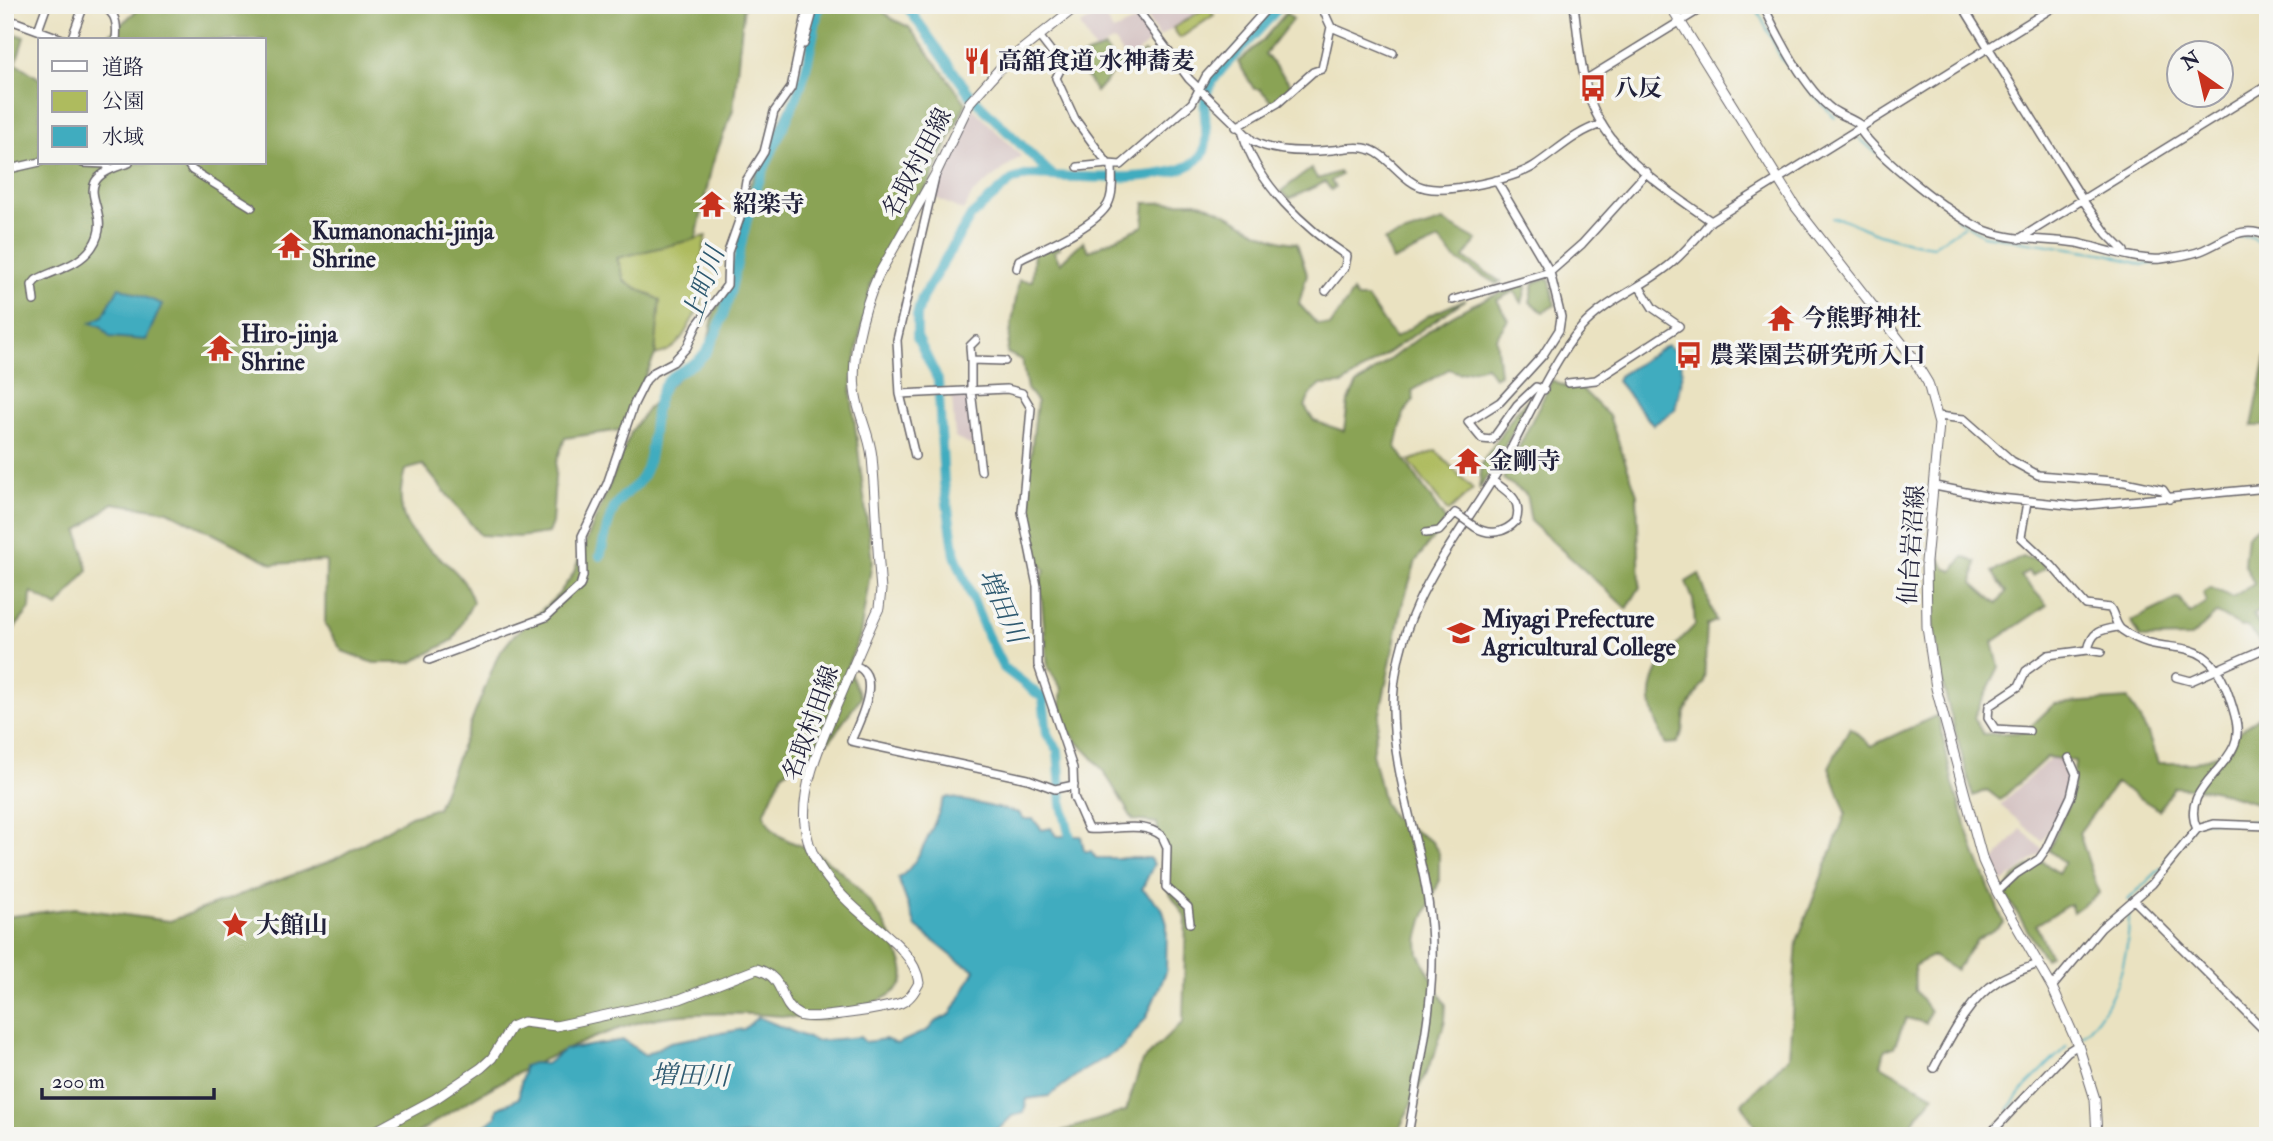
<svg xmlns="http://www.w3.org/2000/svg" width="2273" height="1141" viewBox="0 0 2273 1141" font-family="'IM FELL Double Pica','Noto Serif JP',serif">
  <rect width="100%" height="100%" fill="#f6f6f2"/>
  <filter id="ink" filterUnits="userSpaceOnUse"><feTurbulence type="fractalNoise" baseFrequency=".0143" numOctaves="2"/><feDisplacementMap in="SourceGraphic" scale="14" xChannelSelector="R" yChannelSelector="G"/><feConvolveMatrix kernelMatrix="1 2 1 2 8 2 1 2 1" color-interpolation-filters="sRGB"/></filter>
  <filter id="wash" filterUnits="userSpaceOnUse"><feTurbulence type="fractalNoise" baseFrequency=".00686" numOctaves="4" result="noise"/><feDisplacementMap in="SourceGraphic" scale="28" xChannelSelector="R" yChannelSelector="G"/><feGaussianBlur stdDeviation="1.57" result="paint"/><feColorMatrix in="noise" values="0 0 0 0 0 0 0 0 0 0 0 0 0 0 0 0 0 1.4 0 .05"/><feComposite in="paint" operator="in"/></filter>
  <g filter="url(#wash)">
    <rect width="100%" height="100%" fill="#eae2c1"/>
    <path fill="#d2bfbf" d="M1147,5H1206L1207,7L1159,37L1141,9Z
      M1103,13L1113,31L1140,19L1153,39L1127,62L1114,41L1095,51L1080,25Z
      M973,108L1021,156L973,193L963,211L934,197L941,169Z
      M970,395L974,447L955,438L952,397Z
      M2059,750L2067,762L2066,766L2072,776L2066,803L2042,841L2000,805Z
      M2021,829L2044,851L2003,883L1992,863Z"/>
    <path fill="#aebb5e" stroke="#686e4c" stroke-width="2" d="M1207,7L1214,15L1180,38L1173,28Z
      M706,236L699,272L702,304C686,325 684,350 655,355L659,300L625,282L617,258Z
      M1436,451L1473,489L1448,512L1409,461Z"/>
    <path fill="#8aa355" stroke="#566248" stroke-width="2" d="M132,5H744L733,110L712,165L696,239L617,258L625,282L660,300L655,355L621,430L565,438L556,463L552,523L548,533L519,537L480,535L423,465L405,470C382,551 458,546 473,602L453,640L411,663H374L342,651L325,625L326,561L273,564L168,511L113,503L78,531L88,570L58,607L31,592L30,609L5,640V30L24,37L16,63L40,79V163H264V40H103L136,11Z
      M823,5H876L892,19L909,27L966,103L929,183L871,283L858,344L851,392L872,561L860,636L847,667L861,697L831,739L782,774L764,814C775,844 797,840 821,856C858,882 889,920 902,964C904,971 905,979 901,985C890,1001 833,1020 814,1020C803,1020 793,1017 782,1016C741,1013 679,1011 640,1022C558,1046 483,1090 413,1136H5V917L74,908L170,921L333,860L411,816L437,808L498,655L514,635L558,595L573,574L631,432L649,407L707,348L714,312L728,292L750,184L797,88Z
      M1286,13L1293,19L1265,54L1292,86L1273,103L1260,89H1254L1238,62L1263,40Z
      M1105,48L1116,64L1123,58L1129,65L1144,52L1152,62L1144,72L1140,65L1124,76L1117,68L1096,92L1077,61L1087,54Z
      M1311,169L1318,179L1339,172L1341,175L1331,181L1335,187L1331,190L1325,182L1289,199L1281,191Z
      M1196,202C1233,211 1259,241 1297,243L1307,274L1299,304L1317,324L1330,326L1353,292L1357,298H1367L1395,338L1428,316L1466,299L1343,384L1321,385L1310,395L1305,407L1314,421L1344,431L1348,402L1357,384C1415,342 1456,302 1527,285L1522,303L1514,291L1497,300L1508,320L1496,338L1500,374L1494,377L1486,366L1459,373L1449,369L1412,391L1414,400L1404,413L1396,447L1446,521L1416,561L1401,610L1372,753L1384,803L1393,817L1432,842L1439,853V882L1423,920L1418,941L1419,954L1446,1005L1445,1020L1435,1054L1396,1136H1060L1062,1131L1126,1111L1142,1061L1183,1022L1186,918L1166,887L1157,823L1133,820C1123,803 1113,785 1101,768C1079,739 1055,732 1062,689L1048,668L1040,581L1045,570L1033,557L1026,498L1037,402L1027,389L1022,360L1007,353L1019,280L1032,281L1034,252L1057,242L1060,248L1054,252L1060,263L1083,241L1089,251L1143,226L1145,203Z
      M1443,221L1477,240L1464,258L1501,282L1497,284L1455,259L1439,240L1393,261L1384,240Z
      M1546,278L1550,280L1555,305L1543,312L1530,302L1534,283Z
      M2268,348V426H2252Z
      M1552,380L1566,387L1579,386L1609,416L1637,494L1640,587L1627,609L1531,522L1526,494L1503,479Z
      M1536,392L1479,490L1482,463L1515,413Z
      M2268,526V605L2253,615L2268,638L2261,643L2247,626L2241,627L2217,613L2191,637L2141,638L2131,621L2179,598L2190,614L2206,602L2203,593L2211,588L2232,597L2254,584L2244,563L2247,535L2256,527Z
      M1935,548L1945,568L1953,571L1963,557L1976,562L1973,583L1997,604L2006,592L1992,572L2023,557L2040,560L2046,568L2032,576L2028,571L2021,576L2047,605L1993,642L1999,667L1974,717L1983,734L2025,732L2054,704L2128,699L2148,734L2158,763H2194L2231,749L2235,735L2268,710V802L2260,804L2213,790L2174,787L2159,810L2116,783L2079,833L2099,893L2073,912L2070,904L2036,925L2050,955L2045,959L2006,895C2010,875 2024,869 2042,861L2058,873L2064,863L2049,850L2072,796L2075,761L2047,757L2000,800L1987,790L1973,796L1943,686L1931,610Z
      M1699,574L1716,621L1707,625L1704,682L1685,712L1683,732L1677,743L1665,744C1660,730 1652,715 1651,701C1648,669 1676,645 1695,625L1693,600L1686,582Z
      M1938,715L1953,784L1975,853L2004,923L1976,941L1956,970L1932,956L1914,966L1915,990L1930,1011L1926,1023L1906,1018L1894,1047L1885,1050L1881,1065L1934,1096L1906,1130L1909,1136H1783L1775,1129L1777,1136H1760L1742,1103L1789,1057L1797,941L1846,813L1829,767L1850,727L1871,746Z"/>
    <path fill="#40acbf" stroke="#31677d" stroke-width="2" d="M119,287L162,304L146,340L110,337L101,326L91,323L103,316Z
      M1667,345L1681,357L1682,377L1675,410L1653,425L1617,381L1619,376Z
      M949,797L1019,813L1023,819H1033L1042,830L1051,828L1056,836H1081L1084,851H1091L1096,858H1149L1154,864L1142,889L1162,908L1167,924L1166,972L1146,1018L1122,1048L1081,1072L1049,1096L1027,1099L1024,1113L1012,1116L1000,1128L979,1136H478L481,1129L496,1117L497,1109L519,1098C519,1086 523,1078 524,1066L533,1063L546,1064L564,1050L624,1040L645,1055L670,1042L744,1029L758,1017L815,1041L860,1037L865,1042L885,1039L897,1044L928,1030L935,1022L951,1014L975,970L957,960L916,927L898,878C918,868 936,820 944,799Z"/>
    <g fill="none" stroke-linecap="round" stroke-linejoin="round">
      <path stroke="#40acbf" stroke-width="2" d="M1755,5L1781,58L1835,118
        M1859,138L1876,153
        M1832,218C1847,218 1850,222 1863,228C1884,237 1910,243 1933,246L1964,226
        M1956,218L1983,235L2107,254L2143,265L2204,256L2233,239
        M2238,237H2252L2268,250
        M2199,821H2235
        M2248,822L2268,820
        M2164,863L2194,823
        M2128,900L2161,868
        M2081,1038C2117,1003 2130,958 2129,909
        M2008,1110L2026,1086L2067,1046
        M1982,1136L1989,1130"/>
      <path stroke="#40acbf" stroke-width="10" d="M906,5L971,96L1052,175
        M600,556C605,540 607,519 616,505C625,490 637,491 646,469C656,442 650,410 664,386C674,369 697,368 708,349C734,304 737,250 752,201C763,164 784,130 798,93C809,65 813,35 819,5
        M1073,850L1062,805L1058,750L1047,734L1043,698L1003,667L987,635L955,555L944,483L938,380L917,337V315L922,298L971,216L1012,180L1028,175C1062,175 1189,189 1204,151C1212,128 1196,107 1212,82C1231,54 1260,33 1280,5"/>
    </g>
  </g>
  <g filter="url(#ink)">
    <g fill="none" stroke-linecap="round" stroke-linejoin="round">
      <defs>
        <path id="minor" d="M93,5C115,7 118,21 116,40
          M1134,5L1189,79L1253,141C1274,153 1309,152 1332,150C1342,149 1353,146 1364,148C1389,152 1401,183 1426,188C1449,193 1514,179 1534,166C1557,151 1575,132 1602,124
          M1574,5C1578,35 1580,67 1589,96C1606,152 1665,189 1711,221
          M1763,5C1778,36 1805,90 1833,110C1842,116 1853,119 1862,126
          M1962,5L2082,199L2107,234L2124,251
          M5,18L65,40
          M6,18L11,5
          M1331,27L1393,53
          M38,30L47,5
          M1039,36L1062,66L1056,78L1075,119L1108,164L1121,165L1192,103L1206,76L1270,5
          M71,40L84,5
          M804,44L815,5
          M1585,80L1707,5
          M1236,127L1278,103L1313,72L1322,69L1331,27L1321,5
          M1859,128C1874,154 1959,222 1987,231C2017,242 2047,238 2077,243C2101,248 2138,261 2161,259C2175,257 2191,255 2203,250C2227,240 2240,224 2268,236
          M1243,134C1257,184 1305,228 1347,256L1345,267L1326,291
          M83,163L106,164L108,168
          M187,163L192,170L252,207
          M1078,167L1108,164
          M5,170L40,162
          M935,177L897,340L900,394L1007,389L1022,393L1031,408L1022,512L1037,586L1038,665L1073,768L1074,797L1088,829C1113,831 1142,820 1162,836L1167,847L1166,887L1188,907L1190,923
          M1496,180L1550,272L1561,317L1559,330L1543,355L1500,402L1468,422L1482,439L1492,440L1517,405L1536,387L1544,390
          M2019,239L2268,85
          M1017,268L1019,260C1043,248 1095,227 1108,204C1114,193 1112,176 1112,165
          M1453,300L1550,272L1582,244L1647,172
          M34,301L32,285L36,280C54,270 79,266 92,247C119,208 58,183 129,163
          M971,360L970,346L976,340
          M1568,383L1596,380L1679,326L1653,308L1639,286
          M900,394L915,456
          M1938,416L1964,419L2012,461L2038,475L2125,482L2163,490L2169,499
          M981,471L971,391V360L1005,361
          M1935,486L1990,497L2077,506L2268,488
          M2027,502L2021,537L2052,566L2086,605L2110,608C2115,614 2115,626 2122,630C2170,664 2205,623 2230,699C2235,715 2241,731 2234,746C2222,774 2181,793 2197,829
          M1475,527C1489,536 1505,533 1516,521C1523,500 1508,492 1493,481
          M1426,533L1439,531L1455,513L1458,515
          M2088,650L2101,652
          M429,660L546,617L580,586L583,576L582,536L607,484L634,404L646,380L654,372L673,362L687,347L697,325L727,285L728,252L740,218L746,181L764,152L774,112L791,88L808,5
          M853,665C885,673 859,722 851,741L1028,779L1055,789L1074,785
          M2176,677L2191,681L2268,647
          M2029,731L1995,729L1988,718L1989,706L2019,686L2026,671L2048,655L2088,650C2092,631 2100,630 2118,627
          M1997,892L2016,874L2039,859L2046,849L2071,796L2076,774L2069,758
          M2134,900L2268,1034
          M2052,987L2101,928L2152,884L2197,829L2214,824L2268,826
          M1934,1068C1950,1038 1969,999 1998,981C2010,973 2025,969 2038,964
          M1408,1136C1419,1067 1437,996 1431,926C1425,852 1393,783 1393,708C1394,605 1459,540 1507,456C1528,418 1553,360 1581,328C1605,301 1639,289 1667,267C1683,255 1697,237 1711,221L2057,5
          M1988,1136L2067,1052L2078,1045"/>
        <path id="major" d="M1670,5L1795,206L1911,355L1928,383L1939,424L1926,562L1927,627L1936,688L1983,861L1997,892L2052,987L2078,1045L2095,1099L2097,1136
          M366,1136L435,1099L481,1068L492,1058L511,1027L523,1022L556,1026L680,999L757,969C788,978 777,1004 799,1015C810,1021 887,1008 901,1003C910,999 914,992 919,983C916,955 884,933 863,915C783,847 797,798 834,711C849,677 863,642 879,608L881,590C877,546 876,501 872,457C870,437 861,420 857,401C848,363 863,310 878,276L935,175L970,102L1005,63L1078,5"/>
      </defs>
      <use href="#minor" stroke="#68656a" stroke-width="10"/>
      <use href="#major" stroke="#68656a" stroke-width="11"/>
      <use href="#minor" stroke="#fff" stroke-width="7"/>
      <use href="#major" stroke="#fff" stroke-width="9"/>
      <defs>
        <path id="minor-bridge" d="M1458,515L1475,527"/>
      </defs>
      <use href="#minor-bridge" stroke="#68656a" stroke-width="10" stroke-linecap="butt"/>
      <use href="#minor-bridge" stroke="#fff" stroke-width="7"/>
    </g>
  </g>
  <defs>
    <symbol id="restaurant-bare" viewBox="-9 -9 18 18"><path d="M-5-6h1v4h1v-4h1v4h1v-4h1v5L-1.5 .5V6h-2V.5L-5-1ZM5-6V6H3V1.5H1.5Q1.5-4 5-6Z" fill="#c8321e" stroke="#f6f6f2" stroke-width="2.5" paint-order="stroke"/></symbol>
    <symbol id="bus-bare" viewBox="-9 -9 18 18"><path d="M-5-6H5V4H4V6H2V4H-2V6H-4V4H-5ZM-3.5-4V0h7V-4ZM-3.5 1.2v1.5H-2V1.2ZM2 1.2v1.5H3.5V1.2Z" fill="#c8321e" stroke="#f6f6f2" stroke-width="2.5" paint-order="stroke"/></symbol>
    <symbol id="temple-bare" viewBox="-9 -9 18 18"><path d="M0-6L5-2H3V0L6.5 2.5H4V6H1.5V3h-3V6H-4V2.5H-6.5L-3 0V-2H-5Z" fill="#c8321e" stroke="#f6f6f2" stroke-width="2.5" paint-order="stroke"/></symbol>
    <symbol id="university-bare" viewBox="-9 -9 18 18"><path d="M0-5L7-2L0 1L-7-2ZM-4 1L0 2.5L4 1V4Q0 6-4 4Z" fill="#c8321e" stroke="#f6f6f2" stroke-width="2.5" paint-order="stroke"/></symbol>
    <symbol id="sight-bare" viewBox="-9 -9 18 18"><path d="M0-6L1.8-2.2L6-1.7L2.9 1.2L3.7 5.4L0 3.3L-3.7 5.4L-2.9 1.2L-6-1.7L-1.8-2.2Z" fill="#c8321e" stroke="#f6f6f2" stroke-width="2.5" paint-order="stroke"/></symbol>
  </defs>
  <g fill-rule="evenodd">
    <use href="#restaurant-bare" x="958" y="42" width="38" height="38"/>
    <use href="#bus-bare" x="1574" y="69" width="38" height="38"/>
    <use href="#temple-bare" x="693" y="185" width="38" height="38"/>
    <use href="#temple-bare" x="272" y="226" width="38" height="38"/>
    <use href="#temple-bare" x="1762" y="299" width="38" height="38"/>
    <use href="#temple-bare" x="201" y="329" width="38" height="38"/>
    <use href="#bus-bare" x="1670" y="336" width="38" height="38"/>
    <use href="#temple-bare" x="1449" y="442" width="38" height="38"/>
    <use href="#university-bare" x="1442" y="614" width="38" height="38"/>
    <use href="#sight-bare" x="216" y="906" width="38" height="38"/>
  </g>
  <g text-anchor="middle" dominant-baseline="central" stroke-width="7" stroke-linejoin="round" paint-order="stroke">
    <g font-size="24" font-weight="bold" fill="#22223b" stroke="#f6f6f2" text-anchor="start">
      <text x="998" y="61">高舘食道 水神蕎麦</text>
      <text x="1614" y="88">八反</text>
      <text x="733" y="204">紹楽寺</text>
      <text x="312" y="231">Kumanonachi-jinja<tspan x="312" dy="28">Shrine</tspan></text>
      <text x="1802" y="318">今熊野神社</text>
      <text x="241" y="334">Hiro-jinja<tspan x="241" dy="28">Shrine</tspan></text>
      <text x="1710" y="355">農業園芸研究所入口</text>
      <text x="1489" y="461">金剛寺</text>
      <text x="1482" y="619">Miyagi Prefecture<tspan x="1482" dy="28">Agricultural College</tspan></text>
      <text x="256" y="925">大館山</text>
    </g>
    <g font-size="24" fill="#22223b" stroke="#f6f6f2">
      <text transform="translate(917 163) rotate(-62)">名取村田線</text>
      <text transform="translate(1912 545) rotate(-86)">仙台岩沼線</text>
      <text transform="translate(811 723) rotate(-70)">名取村田線</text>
    </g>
    <g font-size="26" font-style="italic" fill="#2e5970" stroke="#f6f6f2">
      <text transform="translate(704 285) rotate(-71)">上町川</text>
      <text transform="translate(1002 606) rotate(66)">増田川</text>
      <text transform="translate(690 1076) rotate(1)">増田川</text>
    </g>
  </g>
  <rect width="2273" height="1141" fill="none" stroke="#f6f6f2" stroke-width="28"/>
  <rect x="38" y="38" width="228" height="126" fill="#f6f6f2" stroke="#a1a1a9" stroke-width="2"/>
  <rect x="52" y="61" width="35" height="10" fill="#ffffff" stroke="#a1a1a9" stroke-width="2"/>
  <text x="102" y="74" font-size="21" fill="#22223b">道路</text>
  <rect x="52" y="91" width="35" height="21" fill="#aebb5e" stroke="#a1a1a9" stroke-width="2"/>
  <text x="102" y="108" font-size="21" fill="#22223b">公園</text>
  <rect x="52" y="126" width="35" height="21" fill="#40acbf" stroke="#a1a1a9" stroke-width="2"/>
  <text x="102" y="144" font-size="21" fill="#22223b">水域</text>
  <g transform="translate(2200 74) rotate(326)"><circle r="33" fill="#f6f6f2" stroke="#a1a1a9" stroke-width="2"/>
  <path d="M0-5L12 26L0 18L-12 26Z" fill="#c8321e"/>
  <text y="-10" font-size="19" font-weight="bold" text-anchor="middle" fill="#22223b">N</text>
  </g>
  <path d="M42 1088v10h172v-10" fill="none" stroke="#22223b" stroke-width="3.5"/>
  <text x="52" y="1088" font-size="21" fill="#22223b" stroke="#f6f6f2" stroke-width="5" paint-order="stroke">200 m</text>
</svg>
